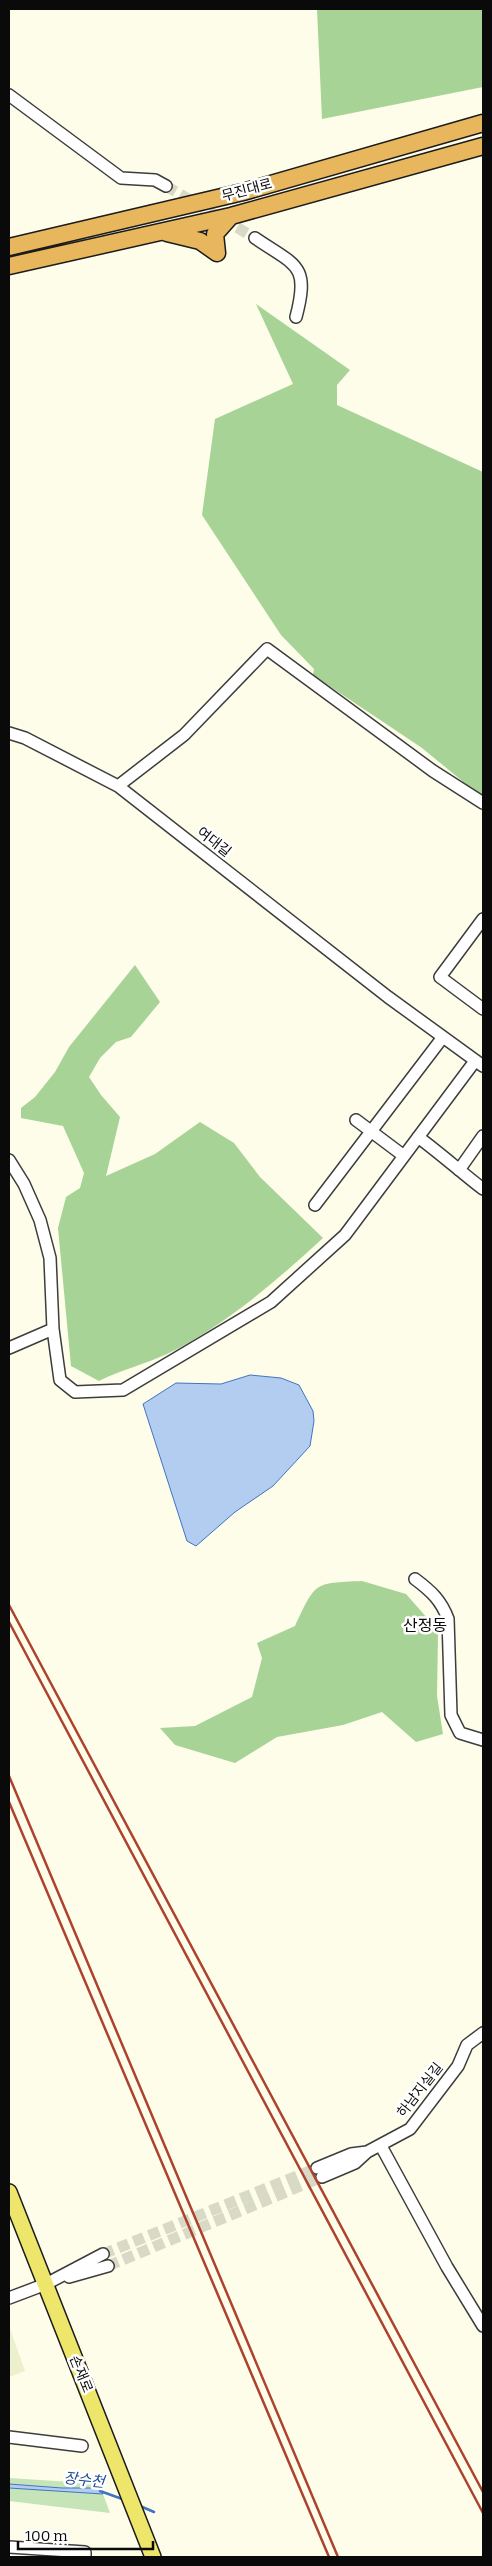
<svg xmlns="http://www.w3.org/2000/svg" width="492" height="2566" viewBox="0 0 492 2566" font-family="Bitter,'Noto Sans KR',serif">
  <rect width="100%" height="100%" fill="#fdfde9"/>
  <path fill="#ecf0cc" d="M9,2326L25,2371L9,2377Z"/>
  <path fill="#c5e4b7" d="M9,2478L102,2484V2488H62L9,2484Z
    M9,2488L103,2494L110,2513L9,2501Z"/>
  <path fill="#a7d397" d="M317,9H483V87L322,119Z
    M256,304L350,370L337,385V405L483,472V798L422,748L313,675L314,669L281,635L202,515L215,419L293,384Z
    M135,965L160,1002L131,1037L116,1042L100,1058L89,1077L101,1095L120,1117L106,1176L155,1154L200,1122L234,1143L260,1177L323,1238C275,1282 226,1325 167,1354C145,1364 121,1370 99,1381L71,1366L58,1228L66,1197L80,1188L84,1173L63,1126L21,1118V1108L35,1097L55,1072L69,1047Z
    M362,1581L406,1594L428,1619L438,1634L437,1696L443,1734L416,1742L382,1712L343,1725L277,1737L235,1763L175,1745L160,1728L195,1726L252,1697L262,1658L257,1643L295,1626C316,1582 313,1583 362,1581Z"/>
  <path fill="#b2cdf0" stroke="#4074c1" d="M250,1375L281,1378L299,1385L313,1411L314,1421L310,1446L273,1486L235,1512L196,1546L187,1541L143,1404L176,1383L221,1384Z
    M9,2484L62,2488H102L103,2494L9,2488Z"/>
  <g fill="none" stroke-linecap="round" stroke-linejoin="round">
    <path stroke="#4074c1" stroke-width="2.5" d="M100,2491L125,2500
      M140,2506L154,2512"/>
    <path stroke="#d9d9c8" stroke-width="11" stroke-dasharray="11 5.5" stroke-linecap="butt" d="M166,186L255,238
      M103,2254L317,2168
      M108,2266L322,2177"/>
    <defs>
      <path id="minor" d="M9,95L121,178L155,180L166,186
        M255,238C296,266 310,264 296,317
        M9,733L25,738L118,786L388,997L483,1066
        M118,786L184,735L267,649L433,771L483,803
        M483,919L440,977L483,1009
        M356,1120L404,1156
        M418,1137C441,1154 461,1172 483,1189
        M9,1160L24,1184L40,1220L50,1258L53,1329L60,1380L75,1392L123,1390L271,1302L345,1235L475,1061
        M459,1170L483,1136
        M315,1205L443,1037
        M9,1348L53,1329
        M415,1579C431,1591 441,1600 448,1619L451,1715L460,1733L483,1740
        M381,2146L447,2267L483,2326
        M317,2168L351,2154L367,2152L410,2129L458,2066L467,2045L483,2033
        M322,2177L355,2163L367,2152
        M69,2277L108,2266
        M9,2298L46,2284L103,2254
        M9,2437L82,2446
        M9,2547L85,2552V2557"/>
      <path id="major" d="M9,2192L153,2557"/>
      <path id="highway" d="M167,233L200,241L217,253
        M9,247L243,192L483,123
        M217,253L215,234L231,216
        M9,266L231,216L483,146"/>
    </defs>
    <use href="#minor" stroke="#3d3d3d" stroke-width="14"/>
    <use href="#major" stroke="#1b1b1b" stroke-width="18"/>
    <use href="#highway" stroke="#1b1b1b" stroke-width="19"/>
    <use href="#minor" stroke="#fff" stroke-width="11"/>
    <use href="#major" stroke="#ede66a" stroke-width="15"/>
    <use href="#highway" stroke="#e8b75d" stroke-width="16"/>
    <path stroke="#ad422f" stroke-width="2.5" d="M9,1605L483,2492
      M9,1622L483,2513
      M9,1776L338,2557
      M9,1802L329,2557"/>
  </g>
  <g text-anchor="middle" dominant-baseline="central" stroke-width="5" stroke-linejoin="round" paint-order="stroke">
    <g font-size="14" fill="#0a0a0a" stroke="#fff">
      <text transform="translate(247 190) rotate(-15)">무진대로</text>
      <text transform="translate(214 842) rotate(38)">여대길</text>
      <text transform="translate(420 2090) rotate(-52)">하남지실길</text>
      <text transform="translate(81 2374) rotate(68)">손재로</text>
    </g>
    <g font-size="15" font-style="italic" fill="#204990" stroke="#fff">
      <text transform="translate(84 2480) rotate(6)">장수천</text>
    </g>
    <g font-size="16" fill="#0a0a0a" stroke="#fff">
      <text x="425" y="1625">산정동</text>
    </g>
  </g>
  <rect width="492" height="2566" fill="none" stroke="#0a0a0a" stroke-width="20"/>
  <path d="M18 2541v8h135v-8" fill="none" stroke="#0a0a0a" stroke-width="2.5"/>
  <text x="25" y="2541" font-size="15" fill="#0a0a0a" stroke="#ffffff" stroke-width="4" paint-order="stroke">100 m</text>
</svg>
